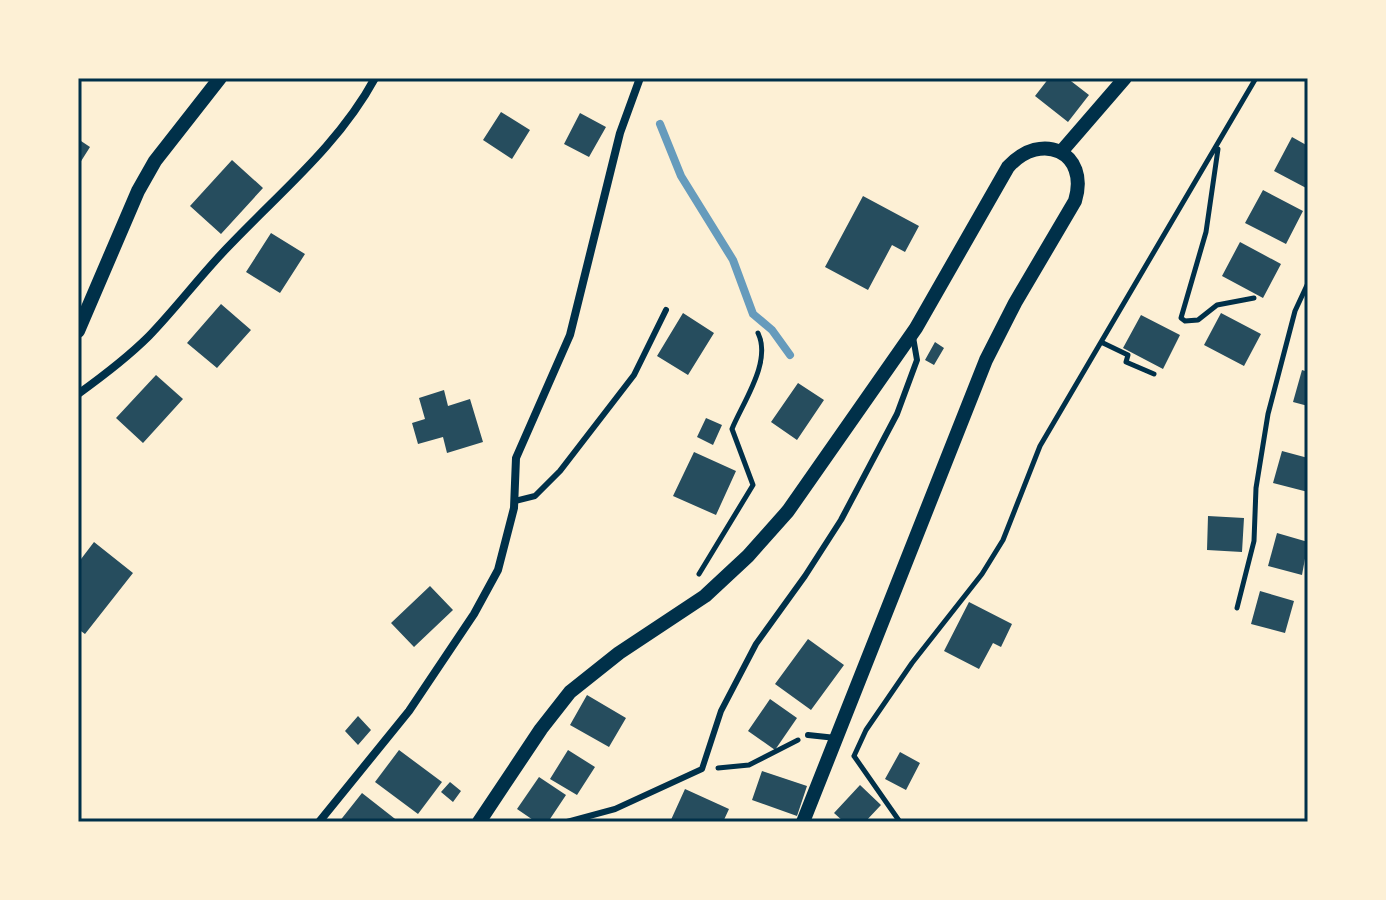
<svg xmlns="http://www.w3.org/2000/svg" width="1386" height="900" viewBox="0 0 1386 900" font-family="'Libre Baskerville',serif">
  <rect width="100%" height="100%" fill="#fdf0d5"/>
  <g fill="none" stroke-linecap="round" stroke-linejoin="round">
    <path stroke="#669bbc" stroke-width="8" d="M660,124L681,176L733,260L753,314L772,330L790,355"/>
  </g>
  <path fill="#264d5e" d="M1049,78H1067L1089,95L1068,122L1035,96Z
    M501,112L530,130L512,159L483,140Z
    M580,113L606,127L589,157L564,144Z
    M1292,137L1308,146V189L1274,171Z
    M78,139L90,147L78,166Z
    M232,160L263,188L221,234L190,206Z
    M1263,190L1303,211L1286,244L1245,223Z
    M863,196L919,226L905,252L892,245L868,290L825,267Z
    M271,233L305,254L280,293L246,272Z
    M1240,242L1281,264L1263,298L1222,276Z
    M221,304L251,330L217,368L187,343Z
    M683,313L714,333L688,375L657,356Z
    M1221,313L1261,334L1244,366L1204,345Z
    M1141,315L1180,335L1163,369L1123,348Z
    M935,342L944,348L934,365L925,360Z
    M1302,370L1308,372V406L1293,402Z
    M156,375L183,399L143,443L116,418Z
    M798,383L824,400L797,440L771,422Z
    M444,390L448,406L470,399L483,442L447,453L443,437L418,444L412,423L425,419L419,398Z
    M706,418L722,425L713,445L697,437Z
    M1282,451L1308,458V492L1273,483Z
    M694,452L736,471L716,515L673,496Z
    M1208,516L1244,518L1242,552L1207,550Z
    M1277,533L1308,542L1302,575L1268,566Z
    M94,542L133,573L85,634L78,629V563Z
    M430,586L453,610L414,647L391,623Z
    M1260,591L1294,601L1285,633L1251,624Z
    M969,602L1012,624L1001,647L993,643L979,669L944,651Z
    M808,639L844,665L811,710L775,684Z
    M587,695L626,718L609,747L570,725Z
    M770,699L797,718L775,750L748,731Z
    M358,716L371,730L358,745L345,731Z
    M399,750L442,782L418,814L375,782Z
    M568,750L595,767L577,795L550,779Z
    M900,752L920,763L906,790L885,779Z
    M762,771L807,786L797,816L752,800Z
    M539,777L566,795L548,822H536L517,809Z
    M450,782L461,791L453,802L441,792Z
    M860,785L881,805L865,822H844L834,813Z
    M685,789L729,809L723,822H670Z
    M362,793L399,822H339Z"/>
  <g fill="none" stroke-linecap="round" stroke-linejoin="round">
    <path stroke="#003049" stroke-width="5" d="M1218,149L1206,232L1181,318L1185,321L1198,320L1217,305L1254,298
      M1101,342L1128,355L1126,362L1154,374
      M699,574L753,485L732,429C743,402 772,362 758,333
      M1237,608L1254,541L1256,488L1268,414L1295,311L1308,283
      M854,756L866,730L912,663L982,574L1003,540L1040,446L1256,78
      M854,756L900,822
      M718,768L749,765L798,740"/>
    <path stroke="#003049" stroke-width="6" d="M515,501L535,496L560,471L634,375L666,310
      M808,735L836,738
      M567,822L615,809L702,769L721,711L756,644L805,576L841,520L897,414L917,360L913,337"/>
    <path stroke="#003049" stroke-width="8" d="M78,394C103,376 127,358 149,336C176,308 200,276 227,248C279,193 338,146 375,78
      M319,822L409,711L474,614L498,570L514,508L516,458L570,335L620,133L640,78"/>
    <path stroke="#003049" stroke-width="14" d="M1061,152L1125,78
      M78,331L138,191L155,161L220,78
      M479,822L541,729L570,692L619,653L705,596L748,556L788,511L916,328L1008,167C1041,130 1090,152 1075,201L1015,303L986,360L803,822"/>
  </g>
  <rect width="1386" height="900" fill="none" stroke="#fdf0d5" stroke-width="160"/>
  <rect x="80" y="80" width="1226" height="740" fill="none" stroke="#003049" stroke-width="3"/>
</svg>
